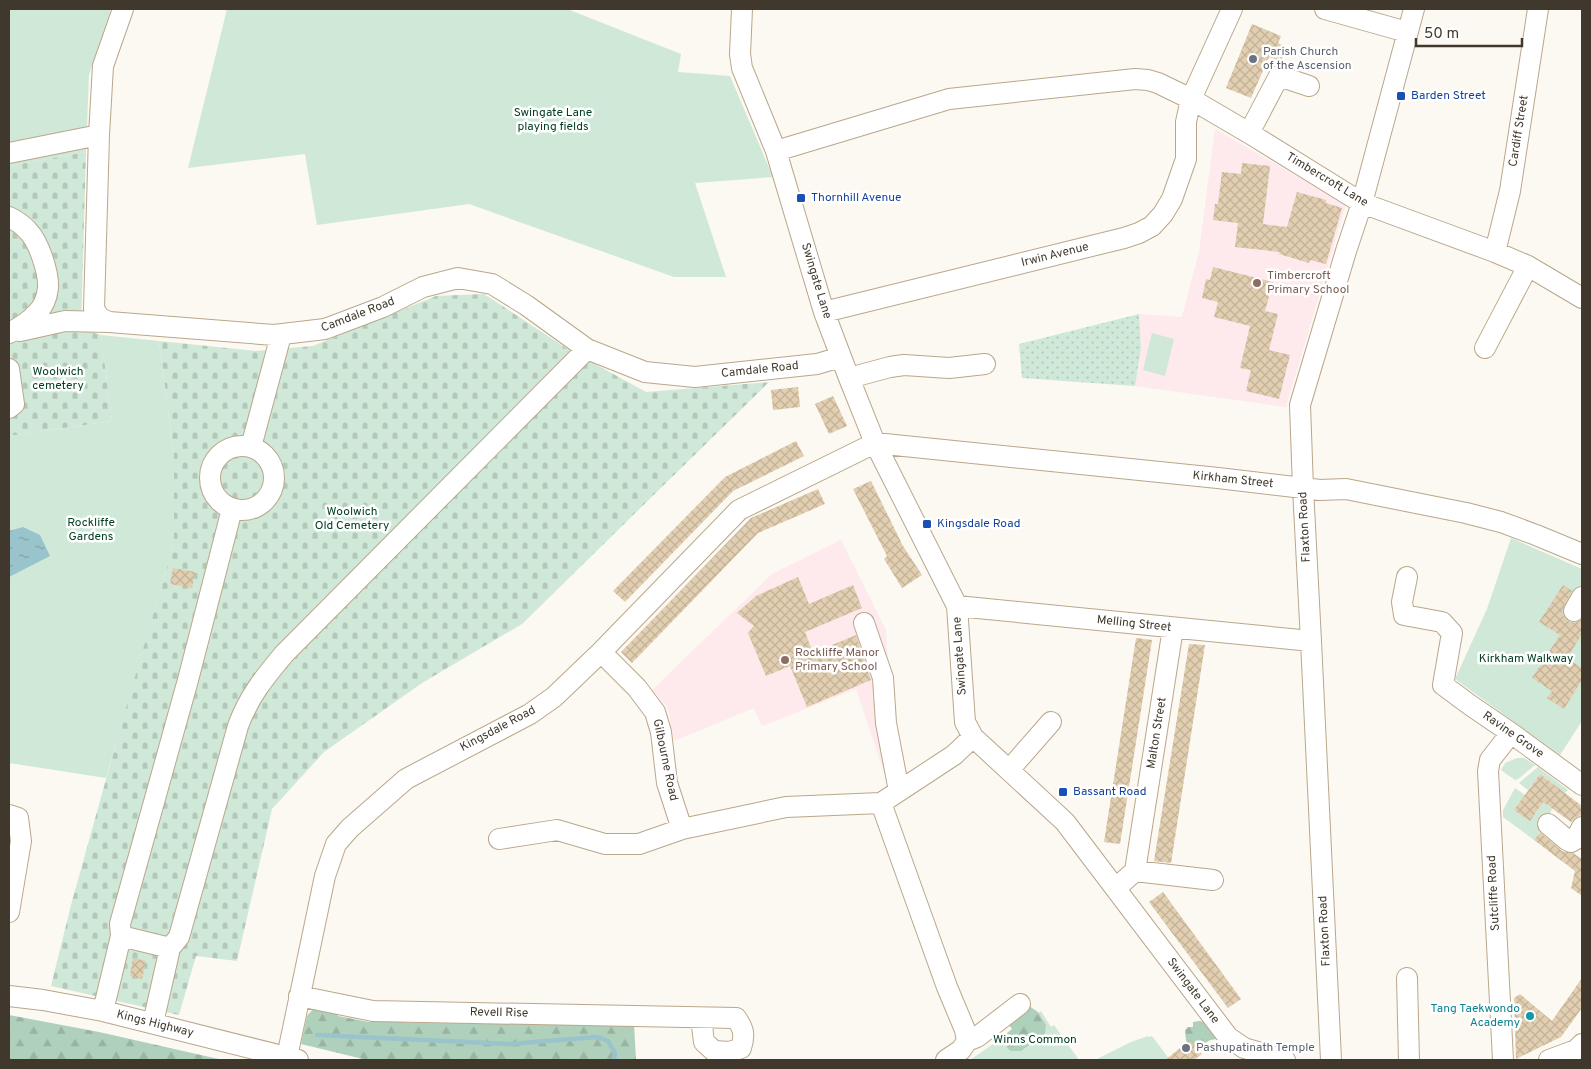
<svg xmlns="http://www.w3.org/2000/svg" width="1591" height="1069" viewBox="0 0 1591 1069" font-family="Overpass,sans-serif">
  <defs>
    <pattern id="forest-firs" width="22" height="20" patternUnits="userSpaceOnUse" patternTransform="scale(1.25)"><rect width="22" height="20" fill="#afd0bb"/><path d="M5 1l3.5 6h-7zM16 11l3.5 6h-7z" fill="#98b3a1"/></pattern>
    <pattern id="cemetery-stones" width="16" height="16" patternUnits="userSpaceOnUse" patternTransform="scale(1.25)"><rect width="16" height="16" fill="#cfe8d8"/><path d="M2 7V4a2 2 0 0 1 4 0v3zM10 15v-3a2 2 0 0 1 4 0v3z" fill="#b3c8ba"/></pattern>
    <pattern id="garden-dots" width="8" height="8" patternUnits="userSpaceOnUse" patternTransform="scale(1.25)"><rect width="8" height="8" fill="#cfe8d8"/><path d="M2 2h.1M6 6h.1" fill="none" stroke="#b3c8ba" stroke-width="1.8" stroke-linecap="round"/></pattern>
    <pattern id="water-ripples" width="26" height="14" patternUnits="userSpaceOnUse" patternTransform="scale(1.25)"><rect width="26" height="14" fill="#9ac4cc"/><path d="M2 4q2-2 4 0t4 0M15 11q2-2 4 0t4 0" fill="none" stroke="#7fa0a6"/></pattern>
    <pattern id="building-cross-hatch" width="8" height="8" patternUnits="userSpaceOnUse" patternTransform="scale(1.25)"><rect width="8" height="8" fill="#e2cfb1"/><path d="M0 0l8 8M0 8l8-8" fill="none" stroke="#c3b298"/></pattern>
  </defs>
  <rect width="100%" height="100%" fill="#fcf8f2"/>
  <path fill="#fee9ec" d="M1215,129L1346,205L1286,407L1135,386L1141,348L1139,314L1182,317L1199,252Z
    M841,540L886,630L891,724L887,781L856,689L762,726L754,708L674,741L668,710L664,703L652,690L772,574Z"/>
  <path fill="#cfe8d8" d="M9,9H111L89,75L86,152L9,166Z
    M227,9H567L681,54L678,72L730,76L773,177L695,183L726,277H674L469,204L317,225L305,154L188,168Z
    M1152,333L1174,339L1165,376L1143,370Z
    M101,335L159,341L174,456V543L106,778L9,763V436L112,421Z
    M1511,538L1582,569V721L1560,755L1455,679L1487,609Z
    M1517,758H1524L1535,765L1518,779L1515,780L1501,770L1505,763Z
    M1538,767L1568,790L1565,793L1540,774L1528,790L1519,783Z
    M1515,788L1525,795L1530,820L1543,802L1552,809L1546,823L1534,840L1503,817V810Z
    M1041,1011L1051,1027L1054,1025L1079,1060H970Z
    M1148,1036L1149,1037L1152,1036L1170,1060H1095L1131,1042Z"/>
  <path fill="url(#forest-firs)" d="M1029,1006L1038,1012L1046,1025L1045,1034L1042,1041L1038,1044L1033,1042L1021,1051H1011L1007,1048L1008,1041L1006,1038V1034L1012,1029L1007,1022Z
    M313,1009H334L338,1016L369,1022L378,1019L413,1023L634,1024L636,1060H367L301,1044L307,1016Z
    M9,1015L99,1032L223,1060H9Z
    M1199,1021L1205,1022L1220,1037C1216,1040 1212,1039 1208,1041C1207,1042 1206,1044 1205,1045C1199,1049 1191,1046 1186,1041L1185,1030L1188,1027H1193V1022Z"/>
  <path fill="url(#cemetery-stones)" d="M86,152L81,329L101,335L112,421L9,436V166Z
    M484,294L566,348L646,392L769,382L522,624L422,683L324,752L272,809L237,961L196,956L179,1015L51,986L71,905L127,704L174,543V456L159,341L256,351L313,346L436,296Z"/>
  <path fill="url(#garden-dots)" d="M1139,314L1141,348L1135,386L1022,378L1019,344Z"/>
  <path fill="url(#water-ripples)" d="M23,527L40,535L50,556L9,577V531Z"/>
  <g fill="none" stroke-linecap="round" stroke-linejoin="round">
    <path stroke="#9ac4cc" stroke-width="4.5" d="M317,1035L509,1044L597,1037L608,1041L615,1053L614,1060"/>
  </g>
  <path fill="url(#building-cross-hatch)" d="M1252,24L1281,36L1278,43L1287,48L1281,62L1269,57L1251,98L1226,88Z
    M1242,163L1270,166L1263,224L1287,227L1297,192L1326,200V203L1342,208L1326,264L1310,260L1309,263L1279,254L1280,252L1235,247L1238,223L1213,220L1215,204H1218L1222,172L1241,174Z
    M1213,267L1273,282L1265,311L1278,314L1269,350L1290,355L1279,399L1246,391L1251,370L1240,368L1250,326L1214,317L1218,302L1202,298L1206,279L1210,280Z
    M798,387L800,407L773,410L771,390Z
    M833,396L847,426L829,434L815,404Z
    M796,441L804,456L733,491L625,602L613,591L725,477Z
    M871,481L903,546L922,575L902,588L884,559L887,556L853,489Z
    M818,489L825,504L758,533L632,663L621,652L751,518Z
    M173,568L195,572L192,588L170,584Z
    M798,577L809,604L853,585L862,608L805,632L813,653L856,635L871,680L807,707L790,666L766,676L748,633L754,626L737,613L756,596Z
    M1563,585L1572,591L1564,606L1562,612L1564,617L1568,621L1574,623L1580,621L1582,619V634L1567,658L1582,668V680L1564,709L1547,698L1552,691L1532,678L1560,635L1539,622Z
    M1136,638L1152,640L1120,844L1104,842Z
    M1189,644L1205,645L1171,863L1154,861Z
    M1540,774L1582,806V815L1576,817L1571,822L1543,802L1530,821L1514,810Z
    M1540,832L1562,851L1573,853L1582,859V896L1571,888L1575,871L1534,840Z
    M1163,892L1241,999L1228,1008L1149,902Z
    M133,958L146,961L142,979L130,976Z
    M1582,978V1008L1561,1037L1516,1059L1514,998L1520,994L1552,1021Z
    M1190,1040L1202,1054L1194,1060H1165Z"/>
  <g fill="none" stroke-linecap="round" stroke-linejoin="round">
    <defs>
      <path id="minor" d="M123,9L103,66L99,135L94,309L100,318L109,322L274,335L325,329L383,307L423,287L458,278L492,284L526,305L587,349L645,372L695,377L817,364L841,357
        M742,9L740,54L742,68L776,151L824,312L849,378L875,443L957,606L965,722L973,737L1065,822L1228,1037L1244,1048L1285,1060
        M1325,9L1407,32
        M1249,133L1279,76L1309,86
        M776,151L949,99L1135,79L1148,80L1158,83L1191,99L1249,133L1362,203L1495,252L1528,266L1582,298
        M9,153L99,135
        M9,217C15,220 23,225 28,231C39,242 49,273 48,288C47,297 43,307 37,313C29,322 19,328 9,333
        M1495,252L1510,191L1538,9
        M824,312L1124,238L1139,233L1152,226L1163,214L1172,199L1186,159V122L1191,99L1232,9
        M20,331L65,321L109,322
        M1485,348L1528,266
        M9,369L14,404L9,408
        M849,378L890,367L904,365L949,368L985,364
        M875,443L1218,478L1320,490L1346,489L1466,513L1501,522L1536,535L1582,554
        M210 478a32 32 0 1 1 64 0a32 32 0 1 1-64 0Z
        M251,447L281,335
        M1407,577L1402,602L1404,615L1442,622L1452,633L1443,685L1470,705L1511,733L1582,785
        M957,606L1311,641
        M1574,611L1582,597
        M864,623L883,678L886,723L899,791
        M601,652L637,688L655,712L661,732L667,783L682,829
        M1009,770L1051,722
        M9,815L18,818L21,841L9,912
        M1548,824L1567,840L1571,842L1576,839L1582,827
        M499,839L557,830L605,844H639L682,829L786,807L881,803
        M1135,871L1213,880
        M1116,888L1135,871L1173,628
        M121,936L170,948
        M1407,978L1409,1060
        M9,996L43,1000L103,1011L298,1060
        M299,996L373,1011L736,1018C744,1029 745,1035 741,1048L730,1052L714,1051L704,1042L701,1018
        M103,1011L121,936L120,924L188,680L232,509
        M153,1023L170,948L179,937L238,726C249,696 264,678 284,654L587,349
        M967,1041L965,1030L947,987L881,803L954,755L973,737
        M287,1057L325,876L336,844L350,828L406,779L530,714L554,697L601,652L739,510L875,443
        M946,1060L961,1050L967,1041L977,1037L1020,1004
        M1331,1060L1311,641L1303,488L1300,405L1346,251L1362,203L1414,9
        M1503,1060L1488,771L1490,760L1511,733
        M1549,1060L1576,1050L1582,1044"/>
    </defs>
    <use href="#minor" stroke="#baa78b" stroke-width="22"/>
    <use href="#minor" stroke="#fff" stroke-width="20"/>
  </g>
  <g fill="#6b7280" stroke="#fff" stroke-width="2">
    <circle cx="1253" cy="59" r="5"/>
    <circle cx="1186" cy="1048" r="5"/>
  </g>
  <g fill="#1a4fb4" stroke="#fff" stroke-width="2">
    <rect x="1396" y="91" width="10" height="10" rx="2.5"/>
    <rect x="796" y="193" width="10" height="10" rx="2.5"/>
    <rect x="922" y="519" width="10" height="10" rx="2.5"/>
    <rect x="1058" y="787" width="10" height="10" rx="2.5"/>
  </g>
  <g fill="#8d6e63" stroke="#fff" stroke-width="2">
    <circle cx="1257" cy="283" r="5"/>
    <circle cx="785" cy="660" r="5"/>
  </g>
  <circle fill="#0f9aa8" stroke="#fff" stroke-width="2" cx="1530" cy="1016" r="5"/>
  <g text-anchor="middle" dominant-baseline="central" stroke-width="5" stroke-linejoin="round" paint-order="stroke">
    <g font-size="12" fill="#5b616d" stroke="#fff" text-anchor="start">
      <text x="1263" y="52">Parish Church<tspan x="1263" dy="14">of the Ascension</tspan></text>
      <text x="1196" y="1048">Pashupatinath Temple</text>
    </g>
    <g font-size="12" fill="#164399" stroke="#fff" text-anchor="start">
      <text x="1411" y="96">Barden Street</text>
      <text x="811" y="198">Thornhill Avenue</text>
      <text x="937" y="524">Kingsdale Road</text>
      <text x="1073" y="792">Bassant Road</text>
    </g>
    <g font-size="12" fill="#034025" stroke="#fff">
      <text x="553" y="113">Swingate Lane<tspan x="553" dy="14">playing fields</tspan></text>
      <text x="58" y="372">Woolwich<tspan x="58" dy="14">cemetery</tspan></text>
      <text x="352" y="512">Woolwich<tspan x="352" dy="14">Old Cemetery</tspan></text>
      <text x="91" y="523">Rockliffe<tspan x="91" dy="14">Gardens</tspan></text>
      <text x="1526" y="659">Kirkham Walkway</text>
      <text x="1035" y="1040">Winns Common</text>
    </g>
    <g font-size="12" fill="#40382c" stroke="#fff">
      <text transform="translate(1519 131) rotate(-81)">Cardiff Street</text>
      <text transform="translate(1327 180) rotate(31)">Timbercroft Lane</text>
      <text transform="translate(1055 255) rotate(-14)">Irwin Avenue</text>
      <text transform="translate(816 281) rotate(73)">Swingate Lane</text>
      <text transform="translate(358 315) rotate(-21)">Camdale Road</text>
      <text transform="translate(760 370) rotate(-6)">Camdale Road</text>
      <text transform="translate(1233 480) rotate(6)">Kirkham Street</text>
      <text transform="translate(1305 527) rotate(-93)">Flaxton Road</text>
      <text transform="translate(1134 624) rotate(6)">Melling Street</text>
      <text transform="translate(960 656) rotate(-94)">Swingate Lane</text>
      <text transform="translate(498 729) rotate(-28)">Kingsdale Road</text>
      <text transform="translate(1157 733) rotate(-81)">Malton Street</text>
      <text transform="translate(1513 735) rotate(35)">Ravine Grove</text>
      <text transform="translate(665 760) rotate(78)">Gilbourne Road</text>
      <text transform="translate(1494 893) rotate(-93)">Sutcliffe Road</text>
      <text transform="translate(1325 931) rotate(-93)">Flaxton Road</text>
      <text transform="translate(1193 991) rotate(53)">Swingate Lane</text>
      <text transform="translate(499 1013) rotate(1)">Revell Rise</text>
      <text transform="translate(155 1024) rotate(14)">Kings Highway</text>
    </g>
    <g font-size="12" fill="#785e54" stroke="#fff" text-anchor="start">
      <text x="1267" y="276">Timbercroft<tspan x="1267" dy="14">Primary School</tspan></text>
      <text x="795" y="653">Rockliffe Manor<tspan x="795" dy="14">Primary School</tspan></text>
    </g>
    <g font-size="12" fill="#0d838f" stroke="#fff" text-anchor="end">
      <text x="1520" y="1009">Tang Taekwondo<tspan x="1520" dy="14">Academy</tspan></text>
    </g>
  </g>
  <rect width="1591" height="1069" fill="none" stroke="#40382c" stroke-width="20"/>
  <path d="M1416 38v8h106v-8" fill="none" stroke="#40382c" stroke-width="2.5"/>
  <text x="1424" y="38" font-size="15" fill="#40382c" stroke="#ffffff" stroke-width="4" paint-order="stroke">50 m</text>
</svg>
